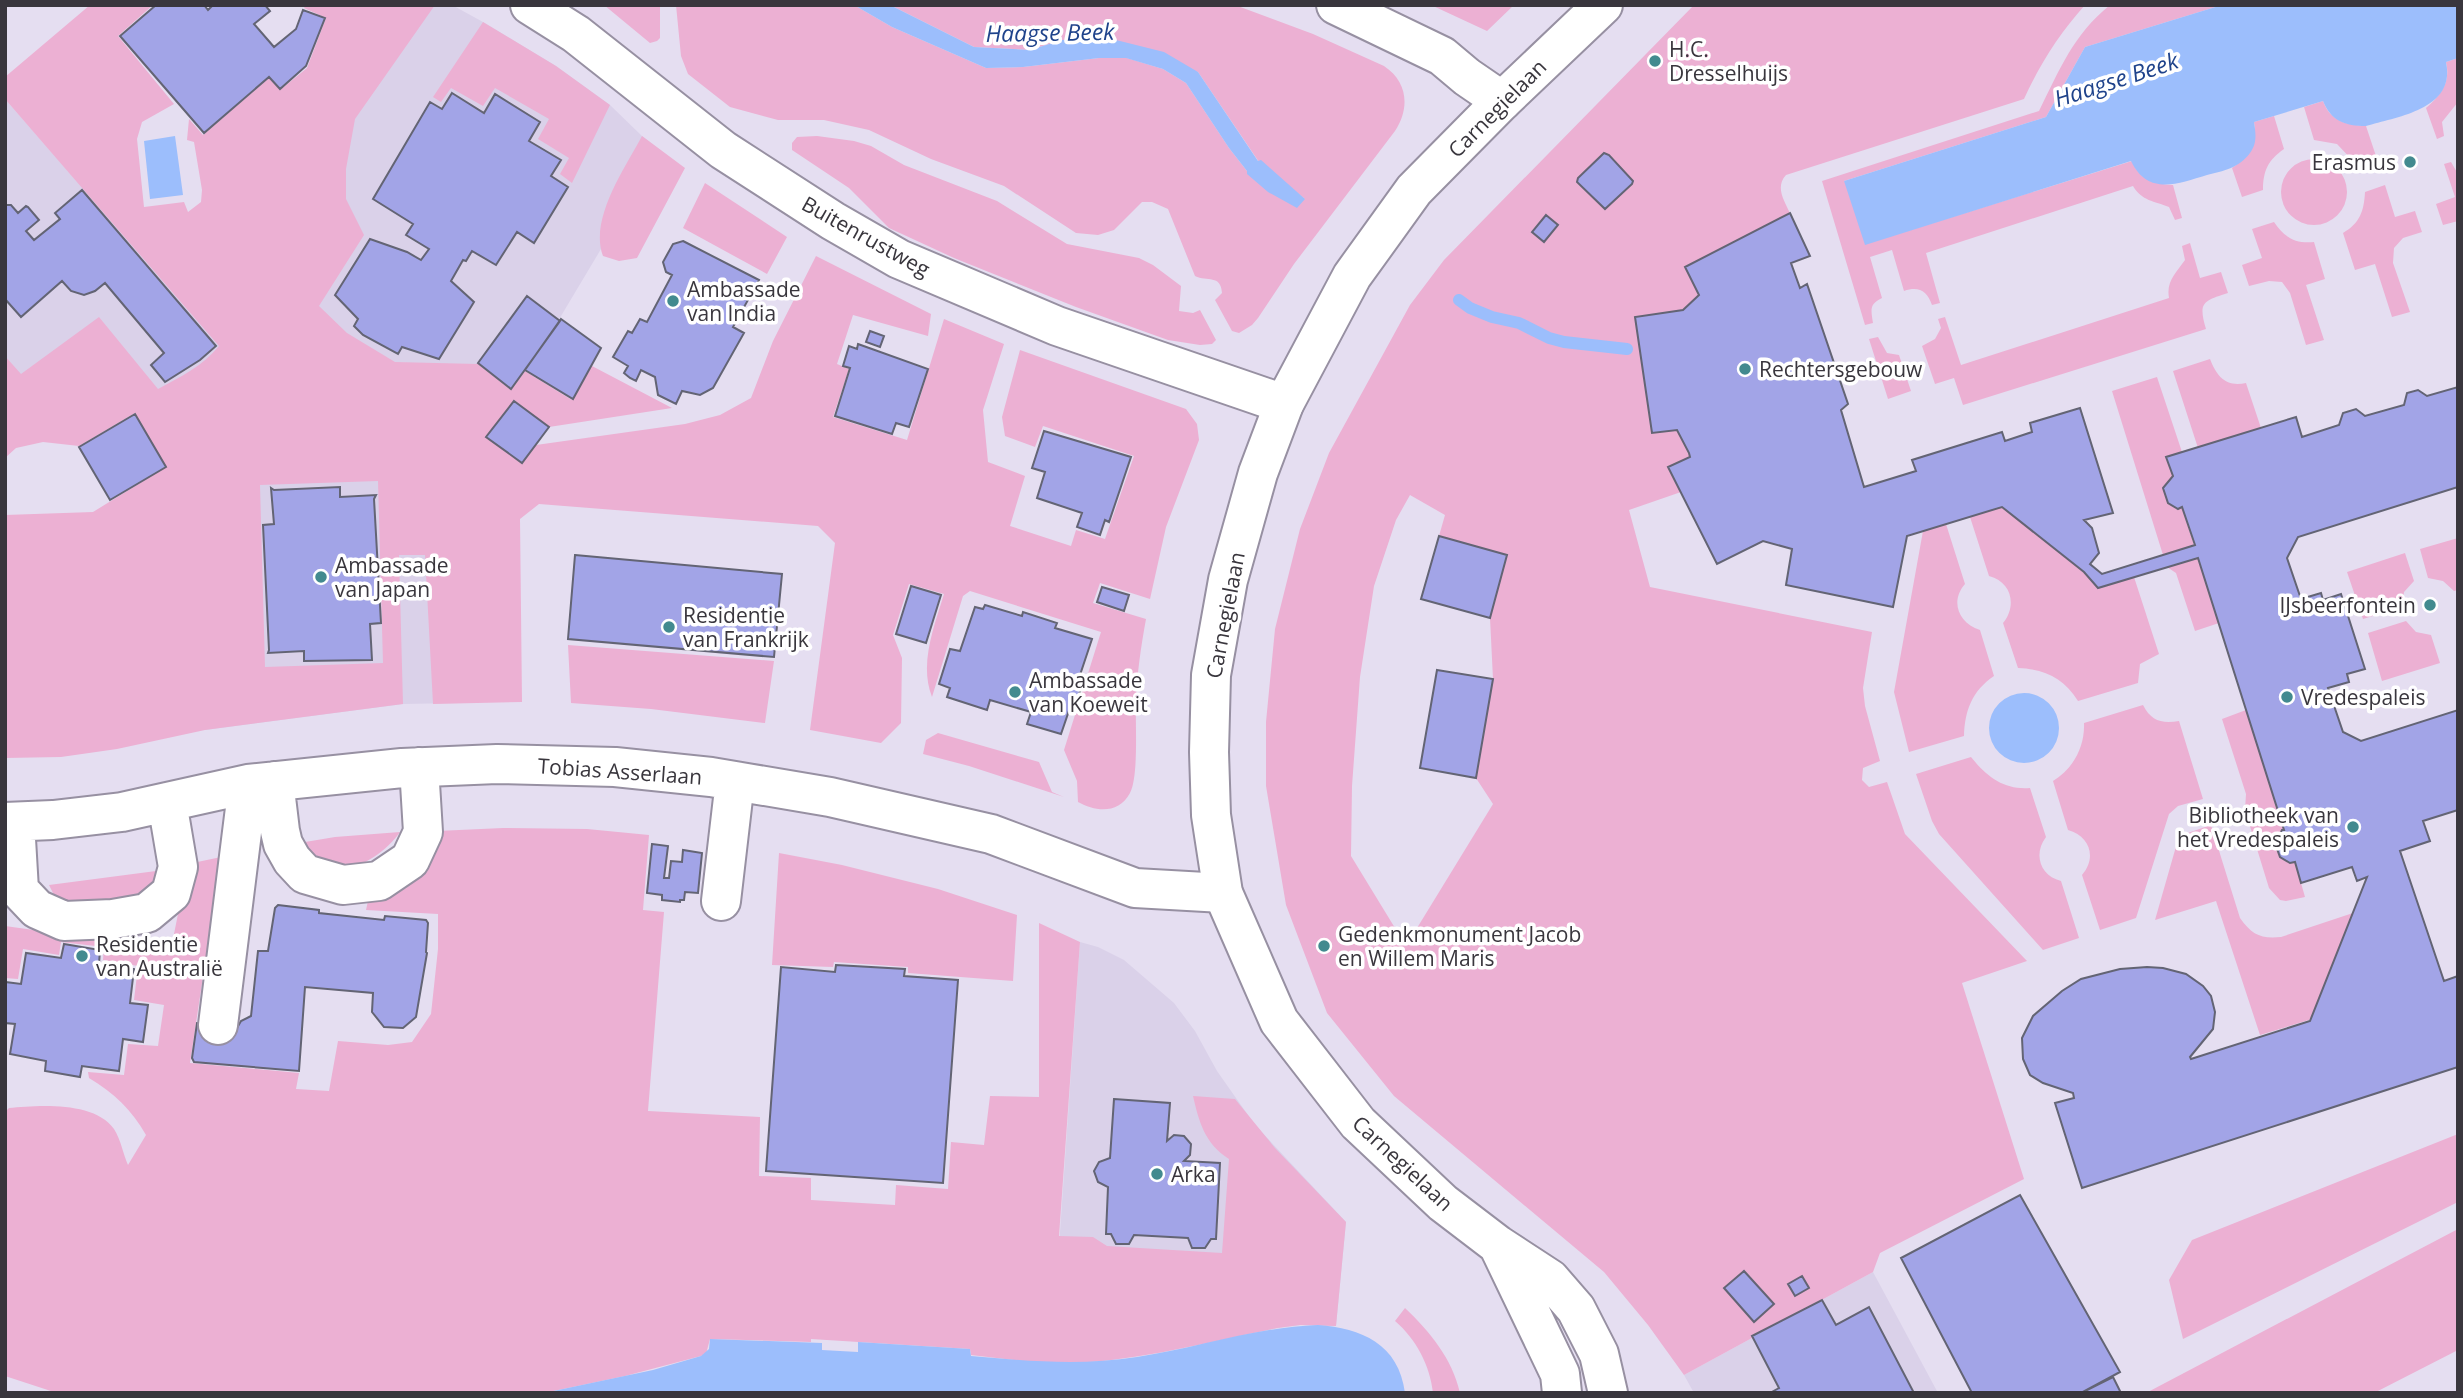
<svg xmlns="http://www.w3.org/2000/svg" width="2463" height="1398" viewBox="0 0 2463 1398" font-family="'Open Sans',sans-serif">
  <rect width="100%" height="100%" fill="#e5def1"/>
  <path fill="#dad1e9" d="M407,5H452L483,22L556,66L610,105L642,136L676,162L601,249L561,316L511,390L446,464L457,703L403,704L205,730L167,467L135,413L79,446L5,356V99L175,293Z
    M1080,942L1098,947L1124,960L1174,1003L1195,1031L1217,1071L1255,1125L1346,1222L1336,1326L1301,1325L1279,1328L1138,1356L1095,1362L1051,1363Z
    M1873,1272L1938,1393H1694L1684,1375Z"/>
  <path fill="#ecb0d3" fill-rule="evenodd" d="M90,5H153L118,36L174,104L142,122L137,139L144,207L184,202L188,212L201,202L202,190L194,142L187,140L189,119L203,135L269,78L280,90L307,68L326,18L304,8L306,5H435L355,119L346,169V199L364,235L319,306L347,333L395,362L478,364L511,390L525,371L572,400L592,366L672,408L549,427L514,401L487,437L521,463L536,445L685,424L720,415L751,398L773,341L816,256L931,314L928,336L853,315L837,364L849,369L833,417L907,440L944,319L1004,344L983,410L988,462L1025,476L1010,526L1071,546L1076,530L1105,539L1134,456L1043,426L1035,447L1005,436L1002,417L1020,350L1186,409L1197,424L1199,440L1166,527L1150,599L1100,583L1093,603L1146,619C1141,646 1137,674 1136,701C1135,723 1139,775 1130,793C1119,814 1096,812 1078,802L1077,781L1064,750L1101,632L970,591L963,596L932,697C919,664 934,627 944,594L909,584L893,635L902,658L901,723L881,743L810,730L835,543L818,526L539,504L520,519L522,702L433,704L425,555H399L403,704L205,730L117,749L61,757L5,758V515L93,512L166,467L135,413L79,446L43,442L16,448L5,458V356L21,374L99,317L158,389C180,377 203,366 219,346L5,99V77ZM378,481L383,663L265,667L260,485Z
    M604,5H660V38L657,41L650,43Z
    M676,5H854L892,27L986,68L1023,67L1099,58H1127L1163,69L1186,83L1229,148L1247,171L1305,199L1259,162L1198,72L1062,40L1030,50L974,47L890,5H1235L1313,34L1384,66C1408,82 1410,108 1395,131L1294,264L1258,318L1252,325L1239,333L1232,331L1215,300L1222,293C1221,274 1207,282 1195,276L1168,209L1152,202H1142L1114,230L1098,235L1076,233L1004,186L931,159L869,130L824,120H778L730,107L688,74L681,56Z
    M1431,5H1514L1487,31Z
    M1694,5H2085C2059,34 2040,64 2024,99L1786,175C1775,187 1784,200 1790,213L1685,267L1699,295L1683,310L1635,317L1652,432L1677,430L1690,457L1668,467L1681,492L1629,510L1650,587L1872,632L1863,688L1865,706L1880,761L1863,768L1862,780L1869,787L1887,782L1905,834L2027,961L1962,983L2024,1179L1880,1253L1873,1272L1684,1375L1648,1325L1604,1272L1394,1096L1327,1013L1286,905L1266,786V722L1275,629L1300,529L1329,453L1410,305L1444,260ZM1410,495L1445,515L1439,536L1507,555L1490,618L1493,679L1476,778L1493,804L1406,946L1351,856L1352,786L1360,677L1374,586L1396,520Z
    M2110,5H2222L2085,47L2046,117L1844,181L1888,237L2132,161C2139,179 2154,184 2173,185L2182,218L2175,220L2169,207C2154,201 2142,201 2133,186L1926,253L1940,303L1932,305C1927,291 1919,286 1904,291L1892,250L1870,257L1882,298C1869,304 1871,310 1873,323L1865,325L1822,181L2039,111C2060,69 2073,35 2110,5Z
    M483,22L556,66L610,105L572,183L560,174L569,158L538,139L549,119L495,88L483,106L451,88L441,102L433,97Z
    M2458,58V102L2442,122L2444,136L2437,139L2426,108C2441,95 2451,83 2446,62Z
    M2323,101C2330,121 2347,125 2366,126L2376,156L2354,162L2337,144L2314,140L2304,107Z
    M2274,116L2284,149C2268,160 2263,171 2263,190L2242,197L2232,168C2248,158 2258,141 2254,122Z
    M642,136L685,168L637,258L619,261L603,256C589,219 625,168 642,136Z
    M817,136L854,141L871,146L904,165L997,201L1067,244L1139,258L1153,265L1181,286L1179,311L1193,313L1200,310L1216,340L1212,344L1200,345L1168,340L1076,307L954,258L889,228L849,188L792,150V143L797,137Z
    M2281 192a33 33 0 1 1 66 0a33 33 0 1 1-66 0Z
    M2451,162L2458,174V221L2443,225L2436,204L2455,197L2444,164Z
    M705,183L787,237L767,274L683,228Z
    M2385,185L2395,217L2415,211L2422,232L2403,238L2394,248L2393,263L2410,312L2392,317L2375,264L2355,270L2343,233C2360,223 2364,211 2365,192Z
    M2274,222C2284,237 2295,244 2314,242L2325,279L2306,285L2324,340L2306,345L2290,293L2282,282L2269,281L2249,286L2242,265L2262,258L2252,229Z
    M2190,243L2200,278L2221,272L2228,293C2203,301 2198,302 2206,329L1963,405L1954,378L1935,384L1922,346L1935,339L1941,328L1938,319L1945,317L1961,365L2169,298C2166,281 2176,273 2185,260L2182,246Z
    M1878,337L1887,353L1899,355L1911,391L1888,399L1869,339Z
    M2210,359C2217,377 2226,387 2246,383L2261,428L2198,448L2173,371Z
    M2157,377L2182,452L2173,476L2163,488L2168,503L2178,508L2182,507L2194,545L2163,555L2112,391Z
    M2002,507L2084,572L2098,588L2134,577L2159,654L2140,664L2138,683L2078,701C2064,678 2044,669 2018,668L2003,623C2017,606 2012,582 1989,576L1970,517Z
    M1946,524L1965,584C1950,601 1958,623 1980,630L1994,676C1972,691 1965,710 1964,736L1909,752L1894,692L1923,531Z
    M2458,538V590L2454,591L2443,581L2428,578L2420,549Z
    M2405,553L2414,581L2404,592L2402,607L2363,619L2347,572Z
    M2198,558L2219,623L2195,631L2176,573L2167,567Z
    M2406,621L2416,632L2431,635L2440,663L2382,681L2368,633Z
    M568,645L774,661L765,723L651,709L571,703Z
    M2143,705C2151,721 2162,724 2179,721L2203,799L2178,806L2169,814L2136,918L2100,930L2082,875C2097,858 2090,836 2068,830L2053,781C2073,769 2085,747 2084,723Z
    M2246,710L2284,830L2275,844L2280,857L2290,863L2295,862L2305,897L2286,901L2280,900L2269,888L2245,810L2246,794L2222,719Z
    M938,733L1039,762L1052,792L1064,797L969,766L923,754L926,740Z
    M1971,757C1987,777 2004,790 2030,788L2046,837C2033,854 2040,876 2061,881L2079,938L2043,950L1939,834L1932,821L1916,774Z
    M2211,825L2240,918C2252,935 2261,939 2281,937L2353,913L2312,1019L2260,1035L2216,901L2155,920L2179,836Z
    M503,828L587,829L649,835L643,910L664,912L648,1111L760,1117L759,1176L811,1178V1200L895,1205L896,1185L948,1189L951,1142L984,1145L990,1096L1039,1097V923L1080,942L1059,1236L1093,1237L1107,1246L1222,1253L1229,1159C1205,1144 1199,1122 1193,1096L1235,1099L1275,1148L1346,1222L1336,1326L1300,1325L1277,1328C1210,1342 1142,1360 1074,1363C1039,1364 1005,1359 971,1355L970,1349L811,1339V1342L710,1339L706,1354L701,1356L625,1376L544,1393H57L5,1376V1112L9,1108C38,1105 95,1101 114,1129C121,1140 123,1154 128,1165L146,1135C132,1110 114,1093 89,1078L88,1072L124,1075L128,1044L158,1046L164,1005L134,1000L138,966L103,960L104,947L61,942L59,955L23,949L18,979L5,978V926L171,949L188,864L221,857L190,1063L299,1073L296,1089L329,1091L338,1041L388,1045L412,1042L431,1014L438,949V914L366,910L368,901L406,888L423,873L438,849L437,831Z
    M400,832C386,853 350,878 323,866C315,861 306,849 299,843L335,837Z
    M779,853L842,865L938,889L1017,915L1013,981L908,973V967L834,962L833,967L772,965Z
    M156,871L155,886L137,897L103,906L65,904L54,895L49,885Z
    M2458,1134V1202L2183,1339L2169,1280L2192,1240Z
    M2458,1229V1350L2374,1393H2146Z
    M1405,1308C1430,1332 1452,1358 1460,1393H1433C1430,1365 1416,1339 1395,1321Z"/>
  <path fill="#9cbefc" d="M854,5H890L974,47L1030,50L1062,40L1104,37L1164,52L1198,72L1258,161L1261,160L1305,199L1297,208L1268,192L1247,174V171L1229,148L1186,83L1163,69L1126,58H1099L1023,67L986,68L892,27Z
    M2222,5H2458V58L2446,62C2456,109 2399,116 2366,126C2345,126 2331,121 2323,101L2254,122C2256,134 2257,144 2250,153C2239,168 2223,171 2207,175C2177,184 2148,196 2131,161L1865,245L1844,181L2046,117L2085,47Z
    M175,136L183,195L150,199L144,141Z
    M1989 728a35 35 0 1 1 70 0a35 35 0 1 1-70 0Z
    M1318,1325C1361,1328 1399,1344 1405,1393H544L653,1370L701,1356L709,1349L710,1339L822,1343V1350L858,1352V1342L970,1349L971,1356C1028,1361 1080,1366 1137,1357C1198,1348 1256,1327 1318,1325Z"/>
  <g fill="none" stroke-linecap="round" stroke-linejoin="round">
    <path stroke="#9cbefc" stroke-width="12" d="M1459,300L1470,308L1492,317L1519,323L1549,338L1564,342L1627,349"/>
  </g>
  <path fill="#a2a4e7" stroke="#636474" stroke-width="2" d="M156,5H204L208,10L213,5H265L270,11L254,24L274,47L296,29L303,10L325,18L306,66L280,89L269,77L204,133L120,36Z
    M452,93L484,113L495,94L540,122L529,141L561,160L551,176L568,187L534,243L517,232L496,265L472,251L466,261L463,260L451,281L474,302L439,359L402,347L398,354L363,335L354,326L358,319L335,295L370,239L407,252L421,260L429,249L406,235L413,224L373,199L430,102L442,109Z
    M1604,153L1609,155L1633,181L1632,184L1605,209L1577,182L1578,178Z
    M82,190L216,346L200,360L165,382L151,365L164,353L105,283L95,291L84,295L71,291L62,281L21,317L5,299V205H11L18,213L26,206L28,207L39,220L26,231L34,240L60,219L55,213Z
    M1790,213L1810,256L1791,263L1800,288L1807,284L1848,404L1841,410L1864,487L1916,471L1912,460L2002,432L2005,441L2032,432L2030,423L2080,408L2113,513L2084,520L2092,528L2099,553L2090,564L2102,574L2195,545L2182,507L2178,509L2168,503L2163,488L2173,476L2166,457L2296,417L2302,437L2339,425L2343,413L2356,409L2365,416L2404,405L2407,393L2418,390L2427,396L2458,387V487L2298,537L2287,558L2301,599L2321,593L2323,600L2341,594L2365,669L2347,674L2349,682L2328,688L2343,732L2361,741L2458,710V810L2423,821L2430,841L2400,851L2444,981L2458,976V1067L2082,1188L2055,1103L2074,1098L2073,1093L2043,1083L2030,1075L2023,1059L2022,1038L2033,1016L2062,991L2081,979L2120,969L2147,967L2163,968L2186,974L2203,986L2211,996L2215,1012L2213,1029L2190,1057L2191,1059L2310,1021L2367,877L2357,881L2352,867L2301,883L2295,862L2290,863L2280,857L2275,843L2282,830H2284L2198,558L2098,588L2084,572L2002,507L1907,536L1893,607L1786,585L1792,549L1763,541L1717,564L1668,467L1690,457L1689,453L1677,430L1652,433L1635,317L1683,310L1699,295L1685,267Z
    M1546,215L1558,225L1544,242L1532,232Z
    M683,241L759,280L733,327L744,333L713,388L700,395L682,391L676,404L658,395L655,377L641,370L636,381L630,378L624,373L628,366L613,357L628,331L632,333L640,319L647,322L672,275L666,272L663,262L673,244Z
    M527,296L560,321L511,389L478,363Z
    M561,319L601,348L573,399L525,370Z
    M870,331L884,336L880,347L866,342Z
    M858,344L928,369L909,427L896,423L892,434L835,416L850,368L843,366L849,346L857,349Z
    M514,401L549,427L522,463L486,437Z
    M135,414L166,467L110,500L79,447Z
    M1044,431L1131,457L1109,522L1105,520L1100,535L1077,527L1082,513L1037,498L1045,472L1032,468Z
    M340,487V497L376,495L374,499L381,623L370,624L372,660L304,661V651L268,653L269,650L263,525L274,524L271,488L274,490Z
    M1439,536L1507,555L1490,618L1421,599Z
    M575,555L782,574L774,657L568,639Z
    M911,586L941,595L926,643L896,634Z
    M1102,587L1129,595L1124,611L1097,602Z
    M985,605L1022,616L1023,612L1057,623L1055,628L1092,639L1080,675L1085,676L1077,701L1073,699L1061,734L1027,724L1031,712L990,700L987,710L947,697L950,688L939,684L950,649L960,651L975,607L983,609Z
    M1437,670L1493,679L1476,778L1420,768Z
    M652,844L668,846L664,878H669L671,861L682,862L683,850L702,853L698,893L685,892L684,900H680V902L662,900V895L647,893Z
    M278,905L319,910V913L384,920L385,916L426,920L428,923L426,952L427,953L416,1017L403,1028L384,1027L372,1012L373,993L305,987L299,1071L194,1062L192,1058L197,1023L237,1028L241,1021L251,1016L258,951H268L275,908Z
    M64,944L100,950L99,964L134,969L130,1003L148,1005L143,1042L123,1039L119,1071L82,1066L80,1077L45,1071L46,1061L10,1054L15,1024L5,1023V982L21,984L26,953L61,958Z
    M836,965L905,969L904,976L958,980L943,1183L766,1171L781,967L835,972Z
    M1114,1099L1170,1103L1167,1141L1174,1135L1184,1136L1191,1144L1190,1155L1184,1161L1220,1163L1216,1239H1211L1205,1248H1192L1188,1238L1134,1235L1129,1244H1116L1111,1234H1106L1108,1187L1098,1182L1094,1171L1099,1162L1110,1158Z
    M2020,1195L2120,1372L2081,1393H1972L1901,1258Z
    M1744,1271L1774,1304L1754,1322L1724,1288Z
    M1802,1276L1809,1288L1795,1296L1788,1284Z
    M1822,1300L1836,1325L1869,1307L1914,1393H1770L1779,1388L1752,1336Z
    M2113,1377L2121,1393H2081Z"/>
  <g fill="none" stroke-linecap="round" stroke-linejoin="round">
    <defs>
      <path id="minor" d="M530,5L576,34L723,150L833,221L899,259L1057,326L1284,404
        M1336,5L1442,56L1467,77L1502,101
        M274,781L280,831L283,844L292,860L305,874L343,885L379,881L410,860L423,832L419,767
        M5,822L53,820L122,812L248,784L402,768L497,764L615,767L711,777L830,797L991,834L1135,888L1223,893
        M15,822L19,890L37,909L64,921L113,919L147,913L171,893L178,867L167,802
        M721,901L735,781
        M218,1025L248,784"/>
      <path id="major" d="M1603,5L1502,101L1414,190L1352,276L1284,404L1258,473L1228,580L1211,675L1209,752L1211,815L1223,893L1279,1021L1358,1123L1443,1203L1498,1245L1550,1279L1576,1309L1599,1354L1608,1393
        M1499,1247L1560,1374L1562,1393"/>
    </defs>
    <use href="#minor" stroke="#9790a2" stroke-width="42"/>
    <use href="#major" stroke="#9790a2" stroke-width="42"/>
    <use href="#minor" stroke="#fff" stroke-width="38"/>
    <use href="#major" stroke="#fff" stroke-width="38"/>
  </g>
  <g fill="#428a8f" stroke="#fff" stroke-width="2.5">
    <circle cx="1655" cy="61" r="7"/>
    <circle cx="2410" cy="162" r="7"/>
    <circle cx="673" cy="301" r="7"/>
    <circle cx="1745" cy="369" r="7"/>
    <circle cx="321" cy="577" r="7"/>
    <circle cx="2430" cy="605" r="7"/>
    <circle cx="669" cy="627" r="7"/>
    <circle cx="1015" cy="692" r="7"/>
    <circle cx="2287" cy="697" r="7"/>
    <circle cx="2353" cy="827" r="7"/>
    <circle cx="1324" cy="946" r="7"/>
    <circle cx="82" cy="956" r="7"/>
    <circle cx="1157" cy="1174" r="7"/>
  </g>
  <g text-anchor="middle" dominant-baseline="central" stroke-width="7" stroke-linejoin="round" paint-order="stroke">
    <g font-size="21" fill="#39363d" stroke="#fff" text-anchor="start">
      <text x="1669" y="49">H.C.<tspan x="1669" dy="24">Dresselhuijs</tspan></text>
      <text x="2396" y="162" text-anchor="end">Erasmus</text>
      <text x="687" y="289">Ambassade<tspan x="687" dy="24">van India</tspan></text>
      <text x="1759" y="369">Rechtersgebouw</text>
      <text x="335" y="565">Ambassade<tspan x="335" dy="24">van Japan</tspan></text>
      <text x="2416" y="605" text-anchor="end">IJsbeerfontein</text>
      <text x="683" y="615">Residentie<tspan x="683" dy="24">van Frankrijk</tspan></text>
      <text x="1029" y="680">Ambassade<tspan x="1029" dy="24">van Koeweit</tspan></text>
      <text x="2301" y="697">Vredespaleis</text>
      <text x="2339" y="815" text-anchor="end">Bibliotheek van<tspan x="2339" dy="24">het Vredespaleis</tspan></text>
      <text x="1338" y="934">Gedenkmonument Jacob<tspan x="1338" dy="24">en Willem Maris</tspan></text>
      <text x="96" y="944">Residentie<tspan x="96" dy="24">van Australië</tspan></text>
      <text x="1171" y="1174">Arka</text>
    </g>
    <g font-size="21" fill="#39363d" stroke="#fff">
      <text transform="translate(1497 108) rotate(-45)">Carnegielaan</text>
      <text transform="translate(866 236) rotate(29)">Buitenrustweg</text>
      <text transform="translate(1225 615) rotate(-79)">Carnegielaan</text>
      <text transform="translate(620 771) rotate(4)">Tobias Asserlaan</text>
      <text transform="translate(1403 1163) rotate(43)">Carnegielaan</text>
    </g>
    <g font-size="23" font-style="italic" fill="#1f438b" stroke="#fff">
      <text transform="translate(1050 32) rotate(-1)">Haagse Beek</text>
      <text transform="translate(2116 79) rotate(-18)">Haagse Beek</text>
    </g>
  </g>
  <rect width="2463" height="1398" fill="none" stroke="#39363d" stroke-width="14"/>
</svg>
